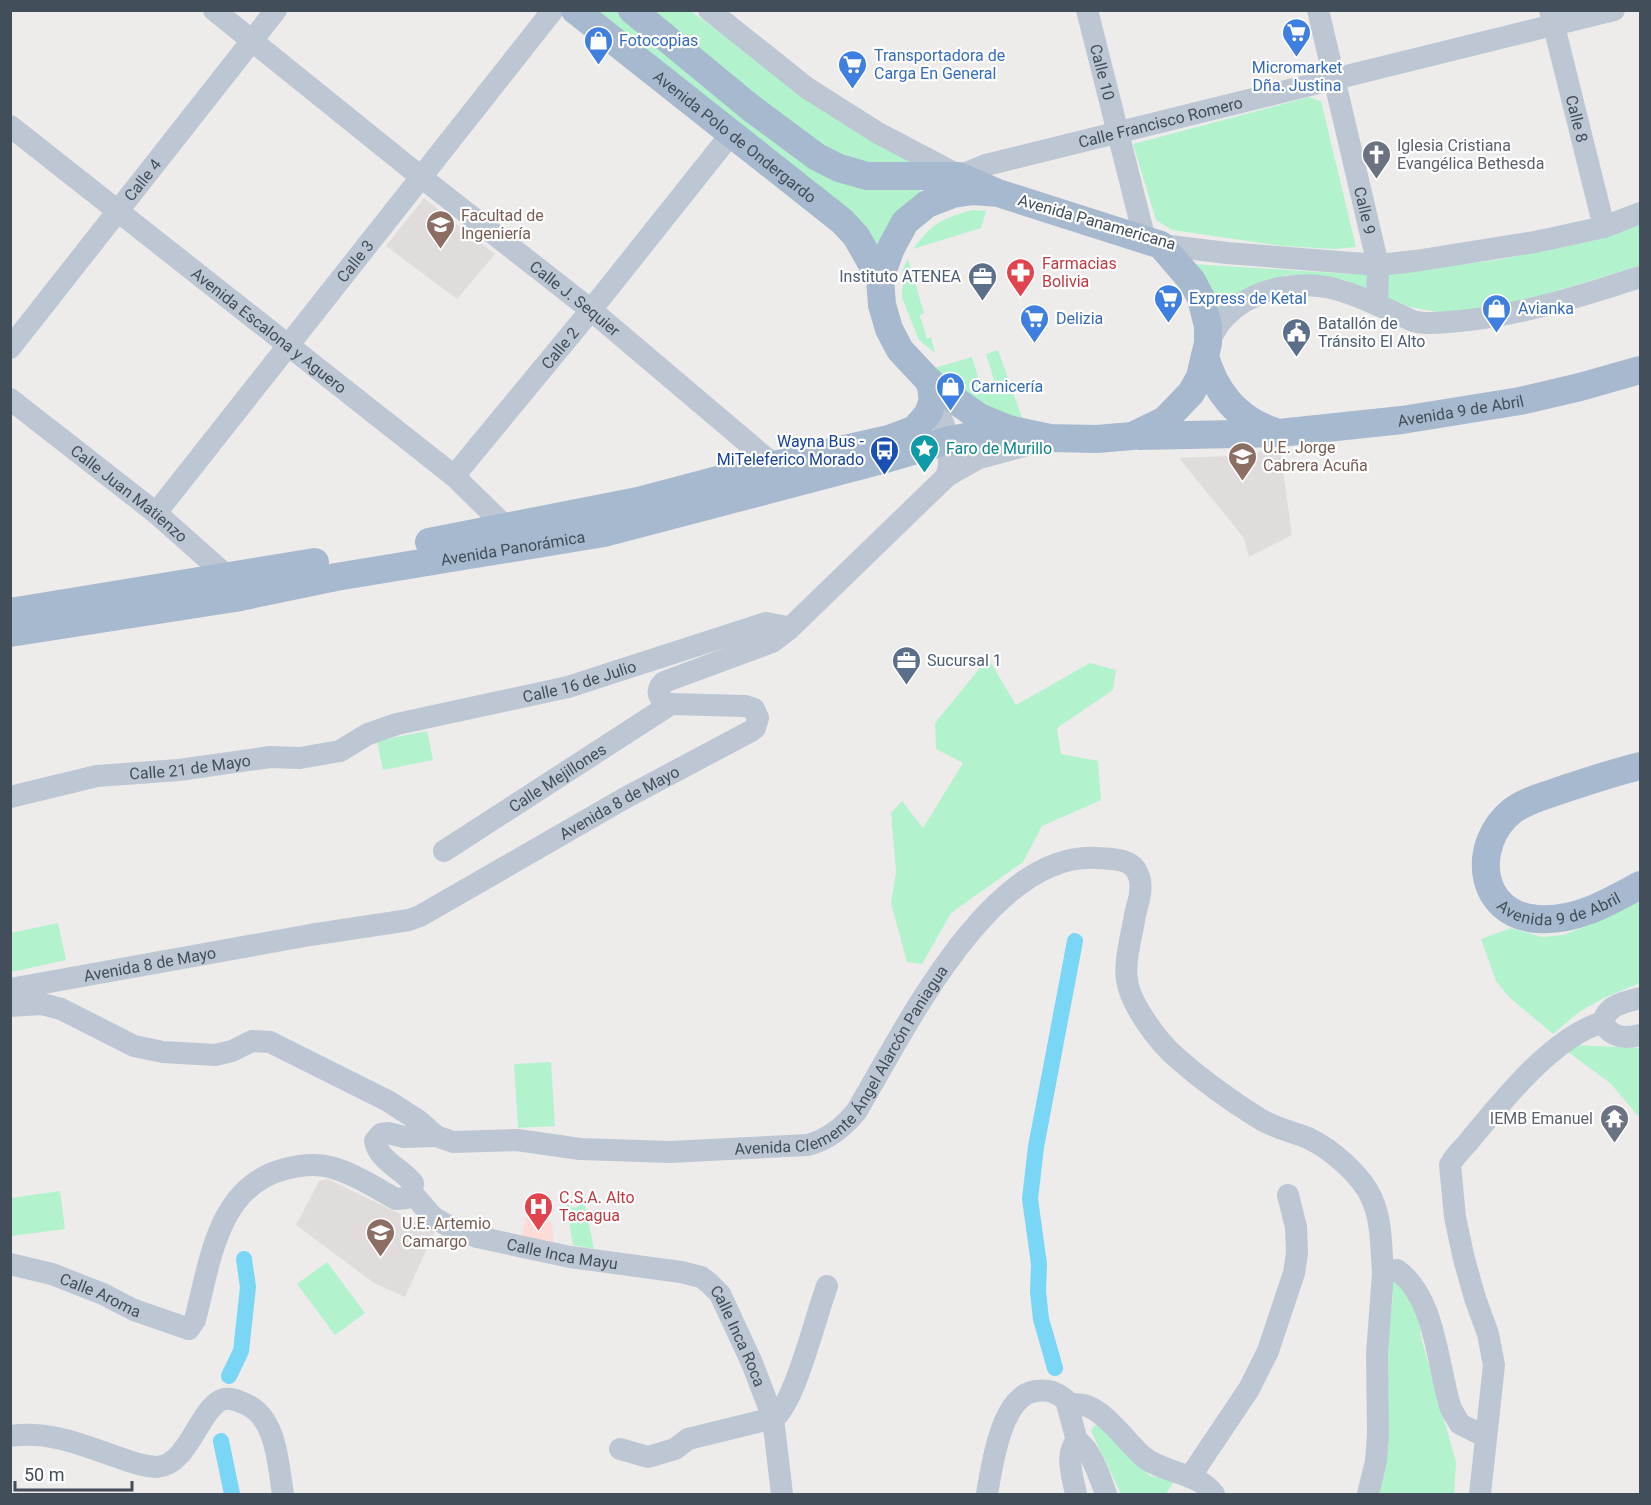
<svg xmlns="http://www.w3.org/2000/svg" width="1651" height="1505" viewBox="0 0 1651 1505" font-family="Roboto,sans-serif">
  <rect width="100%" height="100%" fill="#eeebeb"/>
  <path fill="#e0dcdc" d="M424,198L495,254L457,299L386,246Z
    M1280,449L1292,535L1249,557L1244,538L1179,458L1228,456Z
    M328,1179L435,1231L405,1297L374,1283L296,1225L319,1181Z"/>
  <path fill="#fddbd6" d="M526,1217L552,1222L554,1247L521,1241Z"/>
  <path fill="#b2f3ce" d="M593,11H618L815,169L922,189L875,249Z
    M649,11H691L784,81L913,164L884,165L847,159L813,141Z
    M1309,97L1321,101L1356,247L1335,249L1282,246L1172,230L1156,220L1133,144Z
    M972,210L986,211L981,228L913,249C932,223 941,219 972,210Z
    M1640,223V266L1525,300L1461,312L1442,313L1410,307L1345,280L1317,275H1286L1258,286L1214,317L1193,264L1351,274L1393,273L1497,260L1596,240Z
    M908,259L924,313L920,316L927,339L931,337L935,353L919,340L902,298L903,269Z
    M998,350L1024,423L979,406L934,368L972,357L981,387L995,383L986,354Z
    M988,658L1016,705L1090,663L1116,670L1113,690L1057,728L1061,754L1098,761L1101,800L1042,826L1023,862L951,913L922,964L907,962L891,903L896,872L891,813L902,801L923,828L963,763L936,749L935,723Z
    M427,731L433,760L383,770L377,741Z
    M1640,901V983L1604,998L1579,1012L1553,1034L1509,997L1496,981L1481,939L1511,928L1542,937L1563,935L1589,925Z
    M58,923L66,960L11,972V933Z
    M1571,1045L1640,1048V1118L1610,1083L1568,1052Z
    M551,1062L555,1126L518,1128L514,1064Z
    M60,1191L65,1229L11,1236V1198Z
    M584,1200L594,1249L573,1245L566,1203L572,1208L577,1207Z
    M327,1262L365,1313L335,1335L297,1284Z
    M1394,1277L1404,1285L1418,1318L1422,1341L1456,1462L1454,1494H1377L1382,1369L1393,1297L1389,1283Z
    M1099,1423L1150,1476L1175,1480L1166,1494H1121L1091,1431L1094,1426Z"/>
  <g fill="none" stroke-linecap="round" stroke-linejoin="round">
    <path stroke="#7ad6f5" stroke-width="16" d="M1055,1368L1041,1319L1038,1292L1039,1264L1030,1199L1036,1147L1075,941
      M229,1376L241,1351L248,1287L244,1259
      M221,1441L232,1494"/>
    <g stroke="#bcc7d3" stroke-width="22">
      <path id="s1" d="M214,10L421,177L591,310L774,465L781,476"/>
      <path d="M709,10L807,88L878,133L958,175"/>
      <path id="s2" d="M1087,10L1145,240"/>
      <path id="s3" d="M1318,10L1378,265L1377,305"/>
      <path id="s4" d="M1550,10L1604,227"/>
      <path id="s5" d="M10,126L454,476L505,526L508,539"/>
      <path id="s6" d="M952,182L959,176L986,165L1614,10"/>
      <path d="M1161,245L1227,253L1378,265L1415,261L1535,242L1604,227L1640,213"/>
      <path d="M1208,343C1213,334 1218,324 1225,317C1255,286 1306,278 1345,292C1364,298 1382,307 1400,315C1405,317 1411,321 1417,322C1426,324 1439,323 1449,322C1514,317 1579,297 1640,277"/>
      <path id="s7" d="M10,348L276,10"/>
      <path id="s8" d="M10,399L156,513L227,576L231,587"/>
      <path d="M933,400C947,432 954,440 947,476"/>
      <path id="s9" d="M454,476L591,310L731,134"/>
      <path id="s10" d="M156,513L553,10"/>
      <path id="s11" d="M10,797L97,776L179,770L270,757L300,758L340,751L368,734L397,724L568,687L766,623L782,626L788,630"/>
      <path id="s12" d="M444,851L671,704"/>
      <path id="s13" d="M10,989L310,935L409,920L420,916L625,798L751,731L755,728L758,718L754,709L745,706L671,704C659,701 654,691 664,682L772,642L788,630L947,476L979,458L1050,439"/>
      <path d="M1640,998C1631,1001 1617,1003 1610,1010C1595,1024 1611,1036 1626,1037C1631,1037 1636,1036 1640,1035"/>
      <path id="s14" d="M10,1006L42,1004L61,1009L134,1046L163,1052L215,1055L232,1051L252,1041L270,1042L388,1101L419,1121L436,1136L453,1142L517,1140L580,1149L670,1152L808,1145C829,1139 842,1128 856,1112C903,1034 990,850 1097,858C1111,859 1132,858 1138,874C1144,887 1138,902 1135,915C1132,935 1124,960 1127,980C1130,1004 1159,1043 1177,1058C1203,1081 1231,1101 1260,1119C1275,1128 1293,1132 1308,1138C1331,1149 1362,1175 1372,1199C1382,1221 1381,1249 1383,1273"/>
      <path id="s15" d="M436,1136L404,1137L388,1133L381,1134L375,1141C378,1160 402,1169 413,1183L412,1193L433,1217L450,1227L477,1237L570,1257L681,1272L701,1277L709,1283L720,1294L752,1363L773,1418L782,1494"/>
      <path id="s16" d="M10,1264L52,1274L103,1294L134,1310L189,1329L195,1320C210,1263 217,1186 285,1169C300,1165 315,1163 330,1167C353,1173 376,1188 396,1199L407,1198L412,1193"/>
      <path d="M1068,1405C1100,1397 1123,1441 1145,1458C1166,1474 1197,1472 1214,1494"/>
      <path d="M10,1436C48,1430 83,1445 117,1457C128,1461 144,1467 157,1467C188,1465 198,1412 221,1400C228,1397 237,1400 243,1403C277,1415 278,1465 283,1494"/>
      <path d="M620,1449L648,1457L675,1449L688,1439L774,1418C795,1403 816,1315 827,1286"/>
      <path d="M1190,1477L1249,1389L1268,1351L1294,1273L1297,1253L1296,1227L1288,1195"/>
      <path d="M987,1494C992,1466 1001,1395 1036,1391C1048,1389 1056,1392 1066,1400L1077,1441C1090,1447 1101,1480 1106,1494"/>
      <path d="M1076,1494C1073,1478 1064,1454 1077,1441"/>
      <path d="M1368,1494L1376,1461L1378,1434L1377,1354L1383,1273L1397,1270C1436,1298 1437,1365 1451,1409L1460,1424L1486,1437"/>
      <path d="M1480,1494L1494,1365L1488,1334L1475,1298L1464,1259L1455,1217L1450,1165C1454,1156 1464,1148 1470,1140C1503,1100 1553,1037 1603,1022"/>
    </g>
    <g stroke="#a7b9ce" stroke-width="28">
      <path id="s17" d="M575,10L842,221L856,236L880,278"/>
      <path d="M632,10L751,108L817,157L839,168L867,176H959L998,193L1161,245L1192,281L1201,298L1208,326V343L1200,377L1191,393L1165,420L1132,436L1097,439L1050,438L1008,429L979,417L952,398L930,382L900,350L889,329L882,305L880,278L891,248L905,222L927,204L953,194L974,191L998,193"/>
      <path d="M1205,356C1215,391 1237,419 1273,431"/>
      <path id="s18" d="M1140,436L1279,433L1402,420L1520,401L1580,387L1640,370"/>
      <path d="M429,542L638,501L774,465L889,439L915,429L928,414L933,400L930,382"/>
      <path d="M10,612L315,562"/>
      <path id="s19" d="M10,633L235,598L336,577L604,533L882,460L950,440L1008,429"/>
      <path id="s20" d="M1640,766C1612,773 1585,782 1558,791C1542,797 1525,801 1512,811C1471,844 1477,915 1538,919C1575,922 1609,902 1640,885"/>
    </g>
  </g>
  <defs>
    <symbol id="supermarket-pin" viewBox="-11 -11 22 30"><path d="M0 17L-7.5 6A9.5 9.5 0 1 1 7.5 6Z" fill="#3f7fe0" stroke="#fff"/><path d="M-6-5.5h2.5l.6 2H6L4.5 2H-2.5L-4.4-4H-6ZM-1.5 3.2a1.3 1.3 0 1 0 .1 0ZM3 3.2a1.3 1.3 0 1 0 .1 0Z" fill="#fff"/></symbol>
    <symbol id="shop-pin" viewBox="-11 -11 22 30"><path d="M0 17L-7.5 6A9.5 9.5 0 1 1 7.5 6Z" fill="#3f7fe0" stroke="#fff"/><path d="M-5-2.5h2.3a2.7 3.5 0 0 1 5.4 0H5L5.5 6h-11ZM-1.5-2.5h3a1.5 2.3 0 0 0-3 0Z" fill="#fff"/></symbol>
    <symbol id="church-pin" viewBox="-11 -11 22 30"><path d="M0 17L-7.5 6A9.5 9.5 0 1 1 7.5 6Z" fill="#6b7280" stroke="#fff"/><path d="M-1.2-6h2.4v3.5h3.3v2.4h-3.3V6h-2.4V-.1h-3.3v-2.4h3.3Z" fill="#fff"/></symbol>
    <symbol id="university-pin" viewBox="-11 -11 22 30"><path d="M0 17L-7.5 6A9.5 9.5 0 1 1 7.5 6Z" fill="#8d6e63" stroke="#fff"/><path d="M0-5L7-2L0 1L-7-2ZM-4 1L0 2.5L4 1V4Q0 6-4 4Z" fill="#fff"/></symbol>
    <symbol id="pharmacy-pin" viewBox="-11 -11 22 30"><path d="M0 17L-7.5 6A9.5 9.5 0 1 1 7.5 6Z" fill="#e0444e" stroke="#fff"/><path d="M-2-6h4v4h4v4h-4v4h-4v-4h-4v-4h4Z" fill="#fff"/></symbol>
    <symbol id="office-pin" viewBox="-11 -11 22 30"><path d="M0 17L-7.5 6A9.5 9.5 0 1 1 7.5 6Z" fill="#5c6f8a" stroke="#fff"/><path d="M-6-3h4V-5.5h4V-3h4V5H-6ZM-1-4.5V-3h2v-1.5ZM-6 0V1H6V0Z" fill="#fff"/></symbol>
    <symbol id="civic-pin" viewBox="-11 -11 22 30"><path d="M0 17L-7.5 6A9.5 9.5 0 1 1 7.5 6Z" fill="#5c6f8a" stroke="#fff"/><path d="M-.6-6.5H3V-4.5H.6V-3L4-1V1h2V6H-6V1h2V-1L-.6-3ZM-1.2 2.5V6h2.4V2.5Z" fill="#fff"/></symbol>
    <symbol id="sight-pin" viewBox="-11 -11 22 30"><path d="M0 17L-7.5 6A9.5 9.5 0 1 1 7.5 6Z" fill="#0f9aa8" stroke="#fff"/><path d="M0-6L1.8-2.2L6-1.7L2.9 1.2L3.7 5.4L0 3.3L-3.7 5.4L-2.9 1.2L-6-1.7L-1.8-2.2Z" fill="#fff"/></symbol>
    <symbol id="bus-pin" viewBox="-11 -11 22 30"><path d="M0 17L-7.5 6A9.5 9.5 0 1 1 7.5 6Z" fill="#1a4fb4" stroke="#fff"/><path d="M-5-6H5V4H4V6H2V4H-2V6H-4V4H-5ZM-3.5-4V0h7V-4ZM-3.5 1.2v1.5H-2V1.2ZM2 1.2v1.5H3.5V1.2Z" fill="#fff"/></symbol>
    <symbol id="school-pin" viewBox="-11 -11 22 30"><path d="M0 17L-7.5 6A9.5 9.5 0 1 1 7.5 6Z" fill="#8d6e63" stroke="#fff"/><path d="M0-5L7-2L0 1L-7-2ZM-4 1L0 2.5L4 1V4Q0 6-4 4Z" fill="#fff"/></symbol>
    <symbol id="temple-pin" viewBox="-11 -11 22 30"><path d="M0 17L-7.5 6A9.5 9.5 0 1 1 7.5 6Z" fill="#6b7280" stroke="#fff"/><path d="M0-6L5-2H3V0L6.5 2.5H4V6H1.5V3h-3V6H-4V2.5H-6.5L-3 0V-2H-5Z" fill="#fff"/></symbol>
    <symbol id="hospital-pin" viewBox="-11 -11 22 30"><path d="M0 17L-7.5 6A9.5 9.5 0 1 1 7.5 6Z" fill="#e0444e" stroke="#fff"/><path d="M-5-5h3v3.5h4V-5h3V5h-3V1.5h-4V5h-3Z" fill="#fff"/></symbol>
  </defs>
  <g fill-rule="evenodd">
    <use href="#supermarket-pin" x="1280" y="16" width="33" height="45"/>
    <use href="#shop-pin" x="582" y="24" width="33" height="45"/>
    <use href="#supermarket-pin" x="836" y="48" width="33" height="45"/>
    <use href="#church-pin" x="1360" y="138" width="33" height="45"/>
    <use href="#university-pin" x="424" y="208" width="33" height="45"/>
    <use href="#pharmacy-pin" x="1004" y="256" width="33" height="45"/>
    <use href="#office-pin" x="966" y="260" width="33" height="45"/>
    <use href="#supermarket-pin" x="1152" y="282" width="33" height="45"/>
    <use href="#shop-pin" x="1480" y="292" width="33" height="45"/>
    <use href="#supermarket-pin" x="1018" y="302" width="33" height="45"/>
    <use href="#civic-pin" x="1280" y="316" width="33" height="45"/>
    <use href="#shop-pin" x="934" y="370" width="33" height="45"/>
    <use href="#sight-pin" x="908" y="432" width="33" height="45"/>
    <use href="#bus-pin" x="868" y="434" width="33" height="45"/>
    <use href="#school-pin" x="1226" y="440" width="33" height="45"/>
    <use href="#office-pin" x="890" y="644" width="33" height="45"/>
    <use href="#temple-pin" x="1598" y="1102" width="33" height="45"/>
    <use href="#hospital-pin" x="522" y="1190" width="33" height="45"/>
    <use href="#school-pin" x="364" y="1216" width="33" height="45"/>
  </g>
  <g text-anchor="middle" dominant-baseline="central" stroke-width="4.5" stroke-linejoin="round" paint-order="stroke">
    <g font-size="16" fill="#366cbe" stroke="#fff" text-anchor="start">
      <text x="619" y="40">Fotocopias</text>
      <text x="874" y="55">Transportadora de<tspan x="874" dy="18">Carga En General</tspan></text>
      <text x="1297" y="67" text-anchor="middle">Micromarket<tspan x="1297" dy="18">Dña. Justina</tspan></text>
      <text x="1189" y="298">Express de Ketal</text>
      <text x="1518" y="308">Avianka</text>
      <text x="1056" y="318">Delizia</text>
      <text x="971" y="386">Carnicería</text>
    </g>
    <g font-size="16" fill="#424e5a" stroke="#fff">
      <text stroke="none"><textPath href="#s2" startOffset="64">Calle 10</textPath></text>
      <text stroke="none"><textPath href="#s4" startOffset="112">Calle 8</textPath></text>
      <text stroke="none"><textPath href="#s6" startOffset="218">Calle Francisco Romero</textPath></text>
      <text stroke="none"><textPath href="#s17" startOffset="204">Avenida Polo de Ondergardo</textPath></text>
      <text stroke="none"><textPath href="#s7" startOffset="214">Calle 4</textPath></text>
      <text stroke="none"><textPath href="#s3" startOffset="206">Calle 9</textPath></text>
      <text transform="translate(1097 222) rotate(16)">Avenida Panamericana</text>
      <text stroke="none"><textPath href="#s10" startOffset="321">Calle 3</textPath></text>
      <text stroke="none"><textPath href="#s1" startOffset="462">Calle J. Sequier</textPath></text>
      <text stroke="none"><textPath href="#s5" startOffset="330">Avenida Escalona y Aguero</textPath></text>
      <text stroke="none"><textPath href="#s9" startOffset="166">Calle 2</textPath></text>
      <text stroke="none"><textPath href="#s18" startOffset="322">Avenida 9 de Abril</textPath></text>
      <text stroke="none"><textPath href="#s8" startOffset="152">Calle Juan Matienzo</textPath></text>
      <text stroke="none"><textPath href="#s19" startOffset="510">Avenida Panorámica</textPath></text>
      <text stroke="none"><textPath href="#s11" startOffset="585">Calle 16 de Julio</textPath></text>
      <text stroke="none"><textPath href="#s11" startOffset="183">Calle 21 de Mayo</textPath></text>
      <text stroke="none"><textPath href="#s12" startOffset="135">Calle Mejillones</textPath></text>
      <text stroke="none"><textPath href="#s13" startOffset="646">Avenida 8 de Mayo</textPath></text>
      <text stroke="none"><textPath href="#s20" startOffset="303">Avenida 9 de Abril</textPath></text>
      <text stroke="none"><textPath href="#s13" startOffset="142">Avenida 8 de Mayo</textPath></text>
      <text stroke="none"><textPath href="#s14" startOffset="916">Avenida Clemente Ángel Alarcón Paniagua</textPath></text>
      <text stroke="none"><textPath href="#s15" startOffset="300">Calle Inca Mayu</textPath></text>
      <text stroke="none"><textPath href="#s16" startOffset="96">Calle Aroma</textPath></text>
      <text stroke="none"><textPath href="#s15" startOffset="512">Calle Inca Roca</textPath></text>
    </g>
    <g font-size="16" fill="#5b616d" stroke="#fff" text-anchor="start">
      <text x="1397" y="145">Iglesia Cristiana<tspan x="1397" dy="18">Evangélica Bethesda</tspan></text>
      <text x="1593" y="1118" text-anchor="end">IEMB Emanuel</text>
    </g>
    <g font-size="16" fill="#785e54" stroke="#fff" text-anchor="start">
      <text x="461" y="215">Facultad de<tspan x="461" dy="18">Ingeniería</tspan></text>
      <text x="1263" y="447">U.E. Jorge<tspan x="1263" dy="18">Cabrera Acuña</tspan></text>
      <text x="402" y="1223">U.E. Artemio<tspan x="402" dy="18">Camargo</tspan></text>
    </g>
    <g font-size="16" fill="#be3a42" stroke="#fff" text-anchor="start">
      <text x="1042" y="263">Farmacias<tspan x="1042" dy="18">Bolivia</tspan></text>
      <text x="559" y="1197">C.S.A. Alto<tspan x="559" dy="18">Tacagua</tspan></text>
    </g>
    <g font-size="16" fill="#4e5e75" stroke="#fff" text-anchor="start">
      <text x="961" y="276" text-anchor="end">Instituto ATENEA</text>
      <text x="1318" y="323">Batallón de<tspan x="1318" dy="18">Tránsito El Alto</tspan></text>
      <text x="927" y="660">Sucursal 1</text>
    </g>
    <g font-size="16" fill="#164399" stroke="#fff" text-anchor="end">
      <text x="864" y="441">Wayna Bus -<tspan x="864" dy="18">MiTeleferico Morado</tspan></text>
    </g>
    <g font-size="16" fill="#0d838f" stroke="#fff" text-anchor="start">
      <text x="946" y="448">Faro de Murillo</text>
    </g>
  </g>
  <rect width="1651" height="1505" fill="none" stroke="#424e5a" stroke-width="24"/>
  <path d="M15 1481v9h117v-9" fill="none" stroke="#424e5a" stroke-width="3"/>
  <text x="24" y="1481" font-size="18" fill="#424e5a" stroke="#ffffff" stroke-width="4.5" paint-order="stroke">50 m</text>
</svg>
